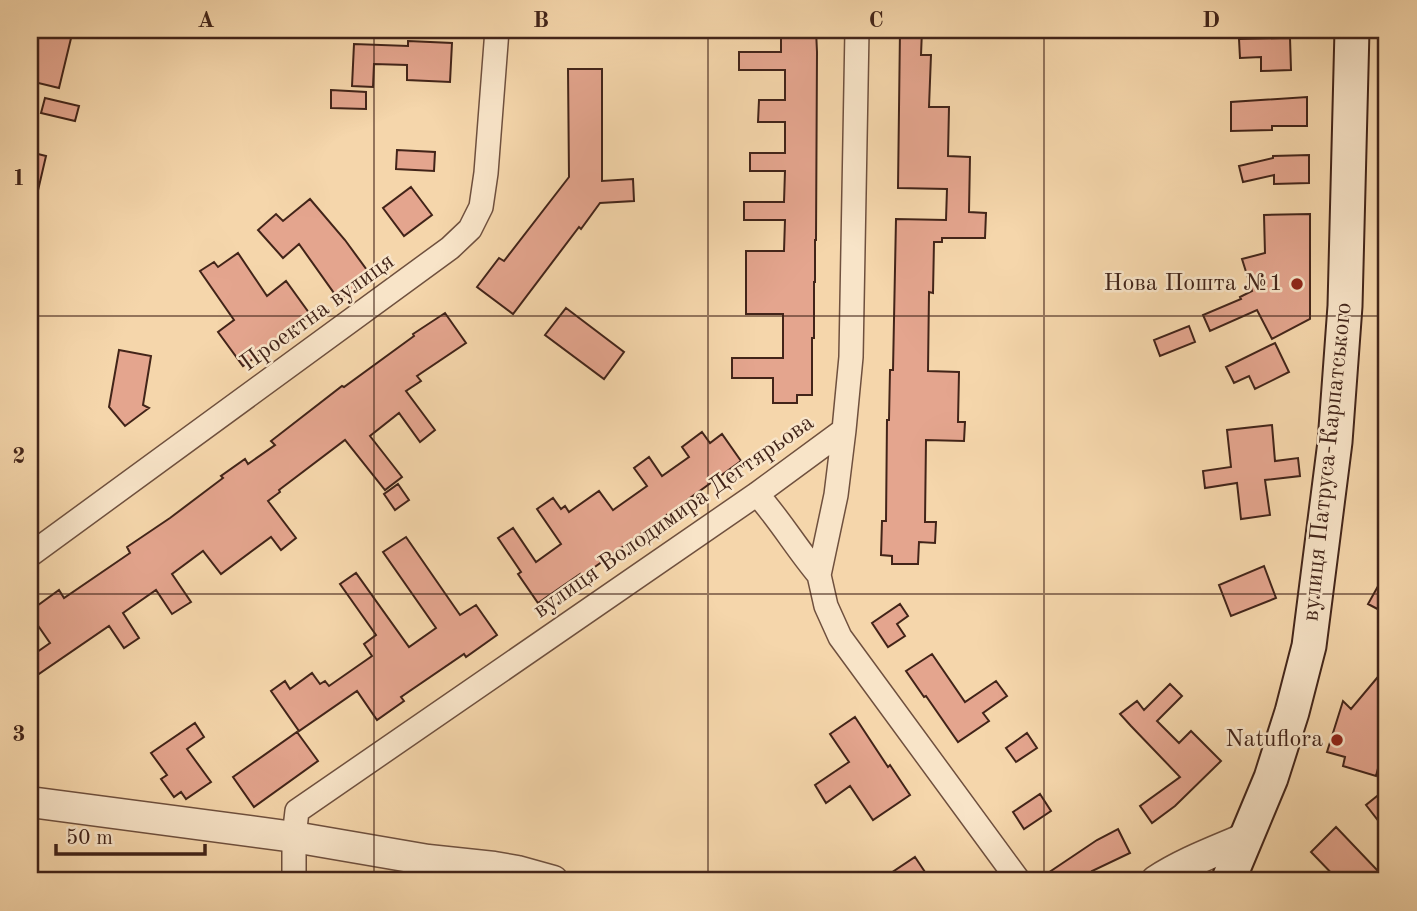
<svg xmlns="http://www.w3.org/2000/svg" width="1417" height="911" viewBox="0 0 1417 911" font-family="'Old Standard TT',serif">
  <rect width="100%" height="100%" fill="#f5d6ab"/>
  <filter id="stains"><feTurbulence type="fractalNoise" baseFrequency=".00286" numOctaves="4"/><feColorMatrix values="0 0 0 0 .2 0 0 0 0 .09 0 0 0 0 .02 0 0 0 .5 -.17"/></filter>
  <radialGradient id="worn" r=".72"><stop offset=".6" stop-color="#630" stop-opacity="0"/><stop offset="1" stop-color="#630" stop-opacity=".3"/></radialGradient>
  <path fill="#bfbd87" stroke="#807050" stroke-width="2" d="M314,874H410L489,881H312Z"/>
  <path fill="#e4a58e" stroke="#422419" stroke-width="2" d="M30,30H73L59,88L30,81Z
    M781,30H816L817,52L816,240H815V282H814V338H812V395H797V403H773V378H732V358H783V314H746V251H784L785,220H744V202H784L785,171H750V153H785V122H758L759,100H785V70H739V52H781Z
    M900,30H922L921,55H931L929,107H949L948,156L970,157L969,212L986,213L985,238H942V242H934L933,293L929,292L928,371L959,372L958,422H965L964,441L926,440L925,522H936L935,543L919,542L918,564H892V556L881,555L882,521H886L887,420H889L890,370H893L896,219L946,220L947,189L898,188Z
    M1290,38L1291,70L1261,71V57L1240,58L1239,39Z
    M408,41L452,43L450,82L407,80V65L374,64L373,87L352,86L354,44L408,46Z
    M568,69H602V181L633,179L634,201L600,203L581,229L579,227L513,314L477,287L499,258L504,261L569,177Z
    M331,90L366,92V109L331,108Z
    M1307,97V126H1272V130L1231,131V102Z
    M45,98L79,106L75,121L41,113Z
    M397,150L435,152L434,171L396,169Z
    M30,152L46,156L36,199H30Z
    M1309,155V183L1274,184V175L1243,182L1239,166L1273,158V156Z
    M411,187L432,215L404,236L383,208Z
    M310,199L345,240L372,277L339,300L299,244L283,258L258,230L276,214L283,221Z
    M1310,214V319L1272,339L1257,310L1210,331L1203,315L1241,299L1240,297L1252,291L1242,259L1265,253L1264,215Z
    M238,253L267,296L286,281L312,317L243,366L218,332L234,320L200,271L214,262L218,267Z
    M566,308L624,352L604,379L545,335Z
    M445,313L466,343L417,376L421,381L406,391L435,430L420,442L399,413L370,436L402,477L385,490L345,440L279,490L280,492L268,501L296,538L281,550L271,537L221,574L203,551L172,574L191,602L172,614L156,590L123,613L139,638L124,648L109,626L30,680V657L50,643L30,614V611L59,590L64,598L130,553L127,547L170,518L223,478L221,476L245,459L248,464L275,445L271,441L342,386L344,387L414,336L413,334Z
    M1189,326L1195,342L1160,356L1154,340Z
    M1275,343L1289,372L1255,389L1249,376L1234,383L1226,367Z
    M119,350L151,356L143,405L149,408L125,426L109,407Z
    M1272,425L1275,461L1298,458L1300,476L1265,480L1270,515L1241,519L1237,483L1205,488L1203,471L1231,467L1227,430Z
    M702,432L710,443L722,434L741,461L581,577L580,574L538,603L518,574L521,572L498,538L513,528L536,562L561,544L537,509L553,498L561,509L565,506L569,512L599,491L613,510L647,486L634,468L649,457L662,476L689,457L682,447Z
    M398,484L409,500L395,510L384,494Z
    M406,537L460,615L476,605L497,635L466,657L464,654L401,697L404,701L377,720L357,691L299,731L271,691L285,681L290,689L312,673L320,684L325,681L329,686L372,656L364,644L376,635L340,584L356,573L409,647L436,628L383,552Z
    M1264,566L1276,598L1231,616L1219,585Z
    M1387,570V614L1368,604Z
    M900,604L908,616L897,624L905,636L888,647L872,623Z
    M932,654L965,702L996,681L1007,696L983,713L989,721L958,742L926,696L924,697L906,671Z
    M1387,666V734L1376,776L1343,766L1345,757L1327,752L1343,701L1351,709Z
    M1170,684L1182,696L1157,721L1179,743L1191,731L1221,761L1175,806L1152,823L1140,806L1180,777L1131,726L1120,714L1137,701L1144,710Z
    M855,717L888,767L890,765L910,795L873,820L850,786L826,803L815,785L849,762L830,734Z
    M195,723L204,737L187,749L211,782L186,799L181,792L174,797L161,779L167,775L151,753Z
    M297,732L318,761L254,807L233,777Z
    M1027,733L1037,748L1016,762L1006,748Z
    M1387,788V832L1366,805Z
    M1040,794L1051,811L1024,829L1013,812Z
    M1336,827L1378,871L1368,881H1339L1311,852Z
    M1118,829L1130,853L1092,871L1093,874L1083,881H1036L1097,840Z
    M915,857L931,881H879Z"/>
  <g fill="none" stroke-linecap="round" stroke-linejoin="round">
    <defs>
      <path id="minor" d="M844,430L836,495L819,575L826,606L840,637L1019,881
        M757,494C780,520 797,549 819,575
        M30,555L450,248L470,229L481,207L486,173L497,30
        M294,881V837L297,811L757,494L844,430L851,357L857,30"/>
      <path id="tertiary" d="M30,802L294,837L428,860L494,867L517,871L553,881
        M1156,881C1183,863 1216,851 1246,838"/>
      <path id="secondary" d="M1228,881L1271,778L1292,712L1309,646L1335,442L1345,306L1352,30"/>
    </defs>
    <use href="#minor" stroke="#6f503e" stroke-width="26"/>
    <use href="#tertiary" stroke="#6f503e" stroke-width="33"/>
    <use href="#secondary" stroke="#422419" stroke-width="37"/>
    <use href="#minor" stroke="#f8e4c8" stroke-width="23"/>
    <use href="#tertiary" stroke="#f8e4c8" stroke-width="30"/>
    <use href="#secondary" stroke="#f8e4c8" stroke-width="33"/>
  </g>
  <path fill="none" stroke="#422419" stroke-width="2" stroke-opacity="0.55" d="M374,30V881M708,30V881M1044,30V881M30,316H1387M30,594H1387"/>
  <g fill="#8f2418" stroke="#f8e4c8" stroke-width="2.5">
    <circle cx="1297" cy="284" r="7"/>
    <circle cx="1337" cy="740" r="7"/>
  </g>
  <g text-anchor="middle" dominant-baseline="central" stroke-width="5" stroke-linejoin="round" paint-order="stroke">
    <g font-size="24" fill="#422419" stroke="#f8e4c8" text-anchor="end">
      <text x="1283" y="284">Нова Пошта №1</text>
      <text x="1323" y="740">Natuflora</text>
    </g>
    <g font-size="24" fill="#422419" stroke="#f8e4c8">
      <text transform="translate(318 313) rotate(-36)">Проектна вулиця</text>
      <text transform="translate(1328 462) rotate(-84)">вулиця Патруса-Карпатського</text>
      <text transform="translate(674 517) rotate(-35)">вулиця Володимира Дегтярьова</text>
    </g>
  </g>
  <rect width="1417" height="911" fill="none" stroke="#f5d6ab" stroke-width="77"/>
  <path d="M56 844v10h149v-10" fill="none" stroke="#422419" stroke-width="3.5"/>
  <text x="66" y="844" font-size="21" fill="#422419" stroke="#f8e4c8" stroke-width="5" paint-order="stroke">50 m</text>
  <rect x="38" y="38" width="1340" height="834" fill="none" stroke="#422419" stroke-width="2.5"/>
  <g font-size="23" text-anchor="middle" font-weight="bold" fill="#422419">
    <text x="206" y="27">A</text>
    <text x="541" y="27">B</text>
    <text x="876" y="27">C</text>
    <text x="1211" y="27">D</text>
    <text x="19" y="185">1</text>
    <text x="19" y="463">2</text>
    <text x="19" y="741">3</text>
  </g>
  <rect width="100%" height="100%" filter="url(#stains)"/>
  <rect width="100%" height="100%" fill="url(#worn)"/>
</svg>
